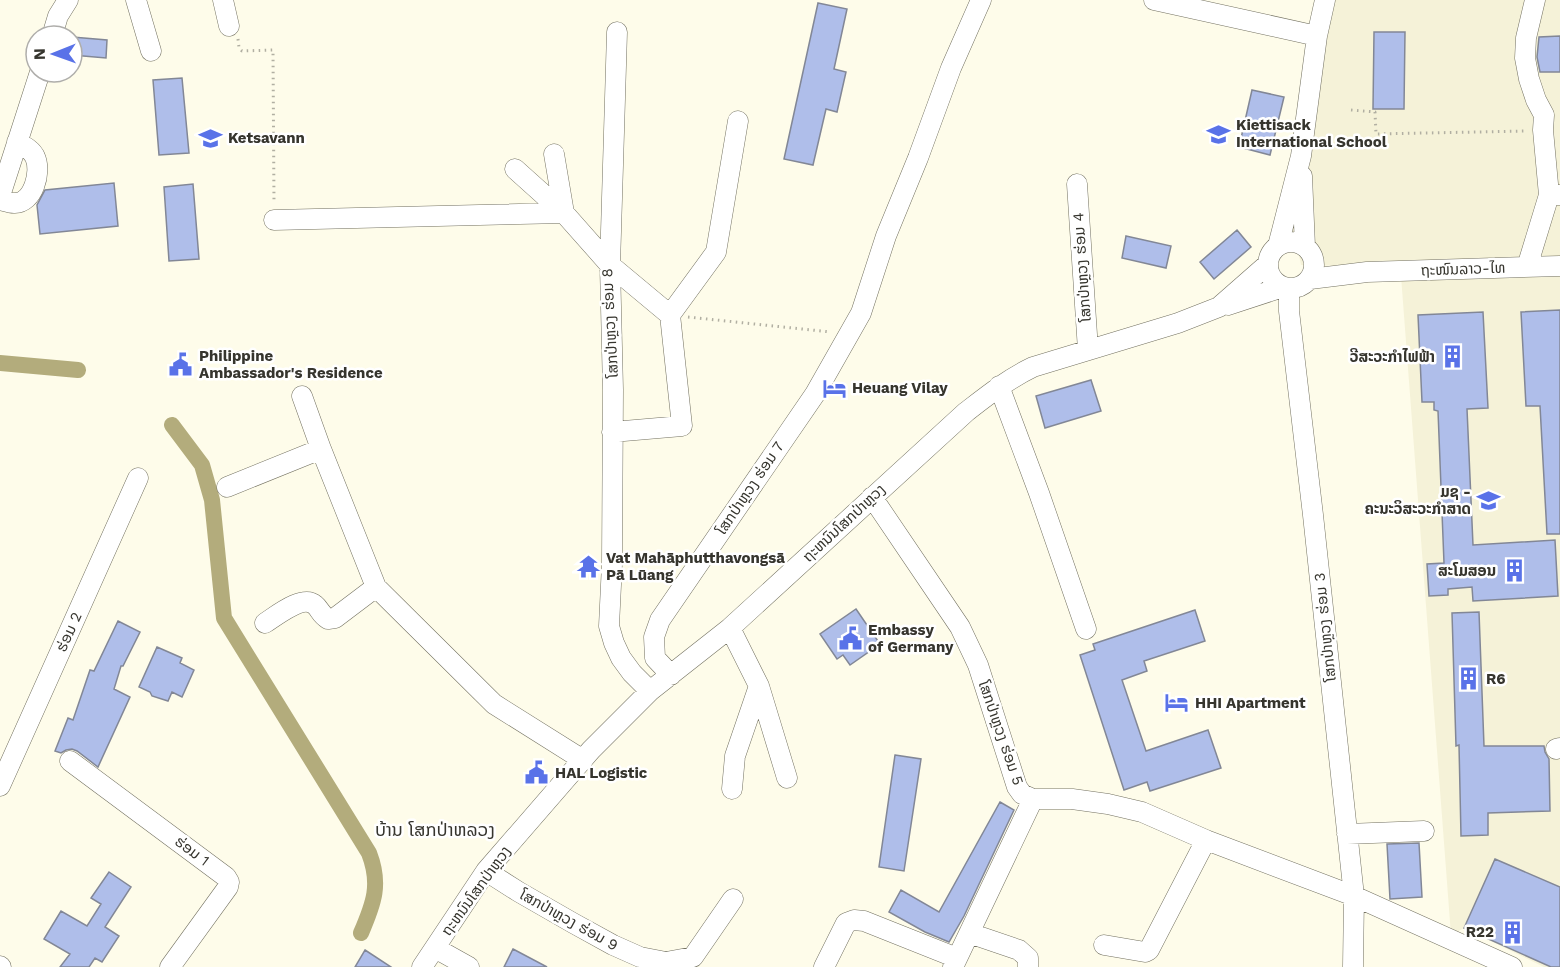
<svg xmlns="http://www.w3.org/2000/svg" width="1560" height="967" viewBox="0 0 1560 967" font-family="'Work Sans','Noto Sans Lao',sans-serif">
  <rect width="100%" height="100%" fill="#fefcea"/>
  <path fill="#f5f2d8" d="M1330,0H1560V261L1396,267L1301,265L1299,255L1285,246Z
    M1560,272V967H1544L1464,928L1451,935L1401,276Z"/>
  <g fill="none" stroke-linecap="round" stroke-linejoin="round">
    <path stroke="#b3ac7c" stroke-width="16" d="M0,363L78,370
      M172,425L202,465L212,500L224,618L369,853C381,884 374,903 361,933"/>
  </g>
  <path fill="#afbeea" stroke="#828796" stroke-width="1.5" d="M818,3L847,9L834,69L846,72L837,112L826,109L813,165L784,159Z
    M1374,32H1405L1404,109H1373Z
    M1560,36V72H1540L1537,57L1539,37Z
    M72,37L107,40L106,58L72,55Z
    M182,78L189,153L159,155L153,80Z
    M1252,90L1284,97L1270,155L1239,147Z
    M114,183L118,226L40,234L37,205L45,190Z
    M193,184L199,259L169,261L164,187Z
    M1237,230L1251,247L1214,279L1200,262Z
    M1126,236L1171,246L1166,268L1122,258Z
    M1560,310V534H1547L1540,406H1526L1521,312Z
    M1483,312L1488,408L1467,409L1473,545L1555,540L1558,596L1473,601L1472,587L1448,589V595L1429,596L1427,564L1444,563L1438,411L1434,410V402H1422L1418,315Z
    M1091,380L1101,411L1045,428L1036,396Z
    M856,609L880,644L850,665L843,655L837,659L820,634Z
    M1195,610L1205,641L1144,661L1147,671L1122,680L1146,751L1208,730L1221,768L1150,791L1147,782L1124,790L1080,655L1095,650L1093,644Z
    M1479,612L1484,746H1544L1545,752L1549,759L1550,811L1488,813V835L1461,836L1459,745L1456,746L1452,613Z
    M118,621L140,632L123,666H121L114,689L130,697L98,767L77,751L72,749L66,750L61,753L55,751L68,718L73,720L90,670L94,671Z
    M157,647L182,658L180,663L194,670L182,697L172,692L168,701L152,696L150,692L139,687Z
    M895,755L921,759L904,871L879,867Z
    M1000,802L1014,810L964,916L949,942L925,932L889,912L901,890L939,912Z
    M1419,843L1422,897L1390,899L1387,844Z
    M1495,859L1560,887V967H1551L1464,928Z
    M109,872L131,887L105,927L119,936L102,962L95,958L89,967H60L70,954L44,939L61,911L87,926L101,904L91,898Z
    M513,949L547,967H504Z
    M365,950L391,967H355Z"/>
  <g fill="none" stroke-linecap="round" stroke-linejoin="round">
    <defs>
      <path id="minor" d="M136,0L151,51
        M223,0L229,26
        M1154,0L1317,36
        M1535,0L1526,38L1525,58L1529,79L1536,100L1544,115L1543,130L1549,195H1560
        M52,36L58,16L68,0
        M554,154L564,213
        M515,169L564,213
        M1302,176L1305,247
        M1077,184L1088,350
        M0,196L40,72
        M0,200C4,201 10,203 14,203C33,204 42,172 35,157C32,150 24,146 17,142
        M274,220L564,213L610,265L613,390L612,564L609,626L614,643L621,658L632,673L650,691
        M1268 265a23 23 0 1 1 46 0a23 23 0 1 1-46 0Z
        M1278,246L1301,156L1317,36L1325,0
        M1527,267L1549,195
        M1310,279L1367,272L1560,266
        M1289,288V311L1313,515L1354,896L1353,967
        M1228,305L1283,287
        M670,315L716,252L738,121
        M999,386L1039,493L1086,629
        M302,396L321,449L376,587L494,704L583,760
        M612,432L682,426L670,315L610,265L617,32
        M227,487L321,449
        M872,497L960,627L978,665L1017,787L1022,794L1033,799H1072L1108,804L1142,812L1206,840L1354,896L1512,967
        M265,623C276,616 303,594 315,605C320,609 320,614 328,619L335,618L376,587
        M730,628L759,686L787,778
        M671,675L655,658L654,637L660,620L815,394L861,313L886,236L918,158L951,68L981,0
        M1556,749L1560,748
        M70,761L226,877L229,882L228,887L170,967
        M0,786L138,478
        M732,789L735,756L759,686
        M1347,834L1424,831
        M486,871L519,892L573,923L613,945L640,957L666,962L693,957L733,899
        M969,933L1019,950L1028,958V967
        M1104,945L1145,952L1149,950L1206,840
        M435,948L469,967
        M0,966L1,967
        M422,967L486,871L591,750L650,691L730,628L966,412C988,395 1008,379 1033,367L1178,323L1219,307L1268,264
        M824,967L846,923L854,920L864,921L957,958
        M953,967L1033,799"/>
    </defs>
    <use href="#minor" stroke="#737161" stroke-width="21"/>
    <path stroke="#b1afa2" stroke-width="3" stroke-dasharray="1.5 4.5" stroke-linecap="butt" d="M238,39L239,48L242,51L273,50L274,203
      M1351,110L1375,112L1376,134L1526,131
      M688,317L831,332"/>
    <use href="#minor" stroke="#fff" stroke-width="20"/>
  </g>
  <defs>
    <symbol id="school-bare" viewBox="-9 -9 18 18"><path d="M0-5L7-2L0 1L-7-2ZM-4 1L0 2.5L4 1V4Q0 6-4 4Z" fill="#5972e8" stroke="#fff" stroke-width="2.5" paint-order="stroke"/></symbol>
    <symbol id="building-bare" viewBox="-9 -9 18 18"><path d="M-4-6H4V6H1V3H-1V6H-4ZM-2.5-4.3h1.7v1.8h-1.7ZM.8-4.3h1.7v1.8H.8ZM-2.5-1h1.7V.8h-1.7ZM.8-1h1.7V.8H.8Z" fill="#5972e8" stroke="#fff" stroke-width="2.5" paint-order="stroke"/></symbol>
    <symbol id="civic-bare" viewBox="-9 -9 18 18"><path d="M-.6-6.5H3V-4.5H.6V-3L4-1V1h2V6H-6V1h2V-1L-.6-3ZM-1.2 2.5V6h2.4V2.5Z" fill="#5972e8" stroke="#fff" stroke-width="2.5" paint-order="stroke"/></symbol>
    <symbol id="hotel-bare" viewBox="-9 -9 18 18"><path d="M-6-4.5h1.5V1H6V5H4.5V3h-9V5H-6ZM-4 0a1.8 1.8 0 1 1 3.6 0ZM.5 0V-2.5h3Q6-2.5 6 0Z" fill="#5972e8" stroke="#fff" stroke-width="2.5" paint-order="stroke"/></symbol>
    <symbol id="university-bare" viewBox="-9 -9 18 18"><path d="M0-5L7-2L0 1L-7-2ZM-4 1L0 2.5L4 1V4Q0 6-4 4Z" fill="#5972e8" stroke="#fff" stroke-width="2.5" paint-order="stroke"/></symbol>
    <symbol id="temple-bare" viewBox="-9 -9 18 18"><path d="M0-6L5-2H3V0L6.5 2.5H4V6H1.5V3h-3V6H-4V2.5H-6.5L-3 0V-2H-5Z" fill="#5972e8" stroke="#fff" stroke-width="2.5" paint-order="stroke"/></symbol>
  </defs>
  <g fill-rule="evenodd">
    <use href="#school-bare" x="1202" y="118" width="33" height="33"/>
    <use href="#school-bare" x="194" y="122" width="33" height="33"/>
    <use href="#building-bare" x="1436" y="340" width="33" height="33"/>
    <use href="#civic-bare" x="164" y="348" width="33" height="33"/>
    <use href="#hotel-bare" x="818" y="372" width="33" height="33"/>
    <use href="#university-bare" x="1472" y="484" width="33" height="33"/>
    <use href="#temple-bare" x="572" y="550" width="33" height="33"/>
    <use href="#building-bare" x="1498" y="554" width="33" height="33"/>
    <use href="#civic-bare" x="834" y="622" width="33" height="33"/>
    <use href="#building-bare" x="1452" y="662" width="33" height="33"/>
    <use href="#hotel-bare" x="1160" y="686" width="33" height="33"/>
    <use href="#civic-bare" x="520" y="756" width="33" height="33"/>
    <use href="#building-bare" x="1496" y="916" width="33" height="33"/>
  </g>
  <g text-anchor="middle" dominant-baseline="central" stroke-width="5" stroke-linejoin="round" paint-order="stroke">
    <g font-size="15" font-weight="bold" fill="#36352e" stroke="#fff" text-anchor="start">
      <text x="1236" y="125">Kiettisack<tspan x="1236" dy="17">International School</tspan></text>
      <text x="228" y="138">Ketsavann</text>
      <text x="199" y="356">Philippine<tspan x="199" dy="17">Ambassador's Residence</tspan></text>
      <text x="1435" y="357" text-anchor="end">ວີສະວະກຳໄຟຟ້າ</text>
      <text x="852" y="388">Heuang Vilay</text>
      <text x="1471" y="492" text-anchor="end">ມຊ -<tspan x="1471" dy="17">ຄະນະວິສະວະກຳສາດ</tspan></text>
      <text x="606" y="558">Vat Mahāphutthavongsā<tspan x="606" dy="17">Pā Lūang</tspan></text>
      <text x="1496" y="571" text-anchor="end">ສະໂມສອນ</text>
      <text x="868" y="630">Embassy<tspan x="868" dy="17">of Germany</tspan></text>
      <text x="1486" y="679">R6</text>
      <text x="1195" y="703">HHI Apartment</text>
      <text x="555" y="773">HAL Logistic</text>
      <text x="1494" y="932" text-anchor="end">R22</text>
    </g>
    <g font-size="15" fill="#36352e" stroke="#fff">
      <text transform="translate(1082 267) rotate(-94)">ໂສກປ່າຫຼວງ ຮ່ອມ 4</text>
      <text transform="translate(1463 269) rotate(-2)">ຖະໜົນລາວ-ໄທ</text>
      <text transform="translate(610 323) rotate(-93)">ໂສກປ່າຫຼວງ ຮ່ອມ 8</text>
      <text transform="translate(750 488) rotate(-56)">ໂສກປ່າຫຼວງ ຮ່ອມ 7</text>
      <text transform="translate(844 523) rotate(-43)">ຖະຫນົນໂສກປ່າຫຼວງ</text>
      <text transform="translate(1325 627) rotate(-96)">ໂສກປ່າຫຼວງ ຮ່ອມ 3</text>
      <text transform="translate(69 632) rotate(-66)">ຮ່ອມ 2</text>
      <text transform="translate(1001 733) rotate(71)">ໂສກປ່າຫຼວງ ຮ່ອມ 5</text>
      <text transform="translate(192 851) rotate(37)">ຮ່ອມ 1</text>
      <text transform="translate(476 891) rotate(-54)">ຖະຫນົນໂສກປ່າຫຼວງ</text>
      <text transform="translate(569 920) rotate(29)">ໂສກປ່າຫຼວງ ຮ່ອມ 9</text>
    </g>
    <g font-size="18" fill="#36352e" stroke="#fff">
      <text x="435" y="829">ບ້ານ ໂສກປ່າຫລວງ</text>
    </g>
  </g>
  <g transform="translate(54 54) rotate(269)"><circle r="28" fill="#ffffff" stroke="#afaeab" stroke-width="1.5"/>
  <path d="M0-4.5L10 22L0 15L-10 22Z" fill="#5972e8"/>
  <text y="-9" font-size="16" font-weight="bold" text-anchor="middle" fill="#36352e">N</text>
  </g>
</svg>
